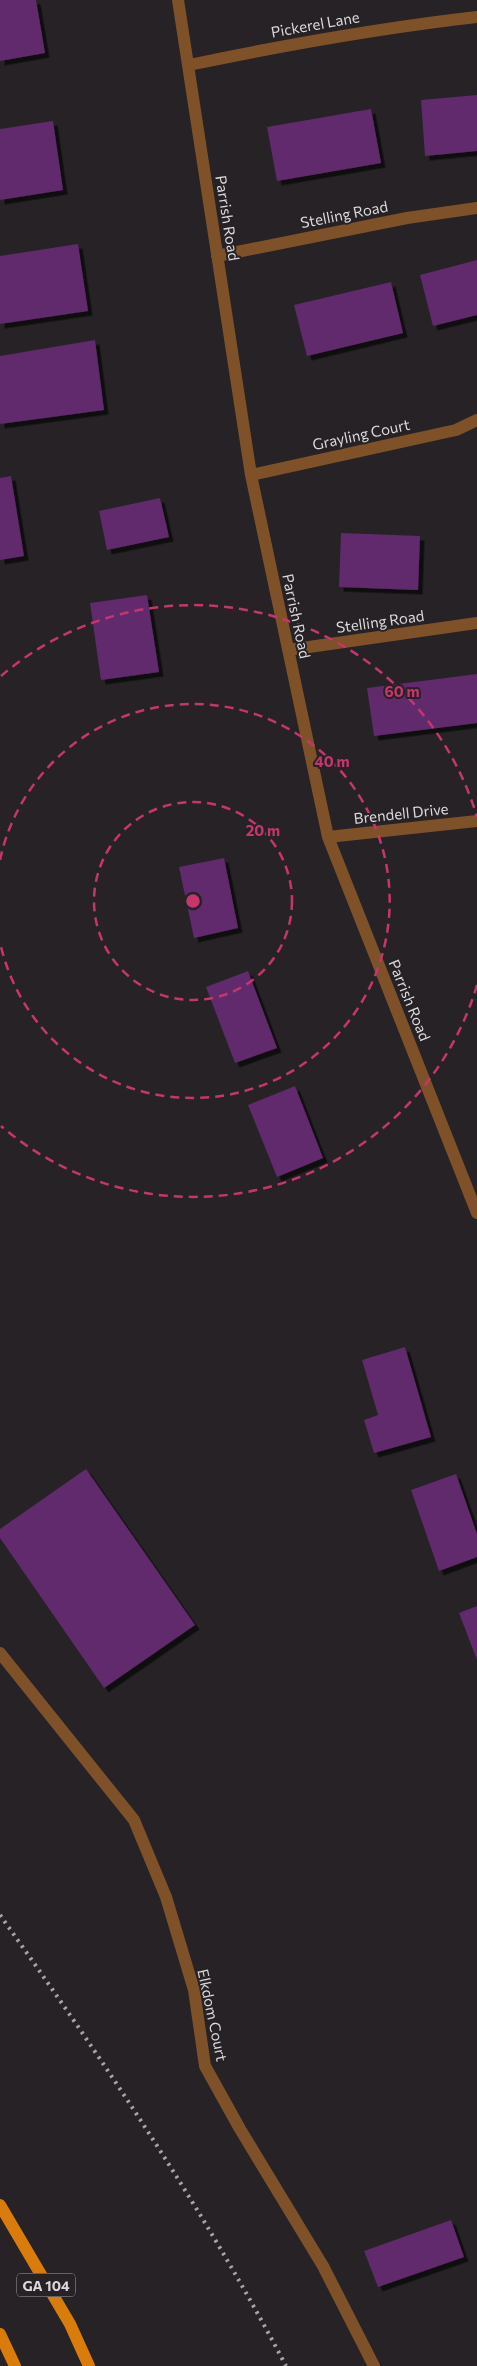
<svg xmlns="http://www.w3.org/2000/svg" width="477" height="2366" viewBox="0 0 477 2366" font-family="Commissioner,sans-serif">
  <defs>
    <filter id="shadow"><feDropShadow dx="4.5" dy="4.5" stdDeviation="0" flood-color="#0009"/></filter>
  </defs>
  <rect width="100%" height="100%" fill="#262226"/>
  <path fill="#61296c" filter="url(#shadow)" d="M0,0H36L45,53L0,61Z
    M477,95V151L425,156L421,100Z
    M371,109L381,163L277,181L267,127Z
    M53,121L63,190L0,200V129Z
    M78,244L88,311L0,324V256Z
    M477,260V315L433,326L420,275Z
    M391,282L403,333L307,356L294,305Z
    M95,340L104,410L0,424V356Z
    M11,476L24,556L0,560V478Z
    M160,498L169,537L107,550L99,511Z
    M341,533L420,536L418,590L339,587Z
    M147,595L159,672L101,680L90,603Z
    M477,674V723L374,736L367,688Z
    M224,858L238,928L194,938L179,867Z
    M248,971L277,1048L235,1063L206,987Z
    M295,1086L323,1158L277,1177L248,1105Z
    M405,1347L431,1437L374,1453L364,1420L378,1415L362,1360Z
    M86,1469L195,1625L104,1688L0,1538V1529Z
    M456,1474L477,1534V1557L439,1571L411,1490Z
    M477,1606V1660L459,1613Z
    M451,2220L464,2257L378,2287L364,2251Z"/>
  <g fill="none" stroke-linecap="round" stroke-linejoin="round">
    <path stroke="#7f5129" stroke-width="12" d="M178,0L251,475L328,837L477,1213
      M189,65C285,45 380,28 477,17
      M217,256L407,218L477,208
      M251,475L456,430L477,420
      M288,650L477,623
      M328,837L477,821
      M0,1653L134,1820L166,1897L194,1990L205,2066L240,2129L323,2266L374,2366"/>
    <path stroke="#da7c0c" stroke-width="12" d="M0,2205L70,2324L89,2366
      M0,2334L15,2366"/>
    <path stroke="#a8a5a8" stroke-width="4" stroke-dasharray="2.5 5" stroke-linecap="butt" d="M0,1915C103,2060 203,2208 286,2366"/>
  </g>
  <g fill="none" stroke="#c6356e" stroke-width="2.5" stroke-dasharray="9 6">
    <circle cx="193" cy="901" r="99"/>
    <path d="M0 860A197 197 0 1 1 0 942"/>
    <path d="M477 985A296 296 0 0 1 1 1126M1 676A296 296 0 0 1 477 817"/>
  </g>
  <g text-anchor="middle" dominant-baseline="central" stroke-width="4" stroke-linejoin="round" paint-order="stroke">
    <rect fill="#262226" stroke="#a5a2a5" stroke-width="1" x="17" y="2273.5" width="58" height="23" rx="4"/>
    <g font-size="14" font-weight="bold" fill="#dbd9dc">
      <text x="46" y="2285">GA 104</text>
    </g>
    <g font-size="15" fill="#dbd9dc" stroke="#262226">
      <text transform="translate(315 24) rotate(-10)">Pickerel Lane</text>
      <text transform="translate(344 214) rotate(-11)">Stelling Road</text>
      <text transform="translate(228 218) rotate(81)">Parrish Road</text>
      <text transform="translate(361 434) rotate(-12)">Grayling Court</text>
      <text transform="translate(297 616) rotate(78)">Parrish Road</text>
      <text transform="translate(380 621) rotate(-8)">Stelling Road</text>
      <text transform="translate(401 813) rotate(-6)">Brendell Drive</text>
      <text transform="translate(410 1000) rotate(68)">Parrish Road</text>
      <text transform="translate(213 2015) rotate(78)">Elkdom Court</text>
    </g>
  </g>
  <circle cx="193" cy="901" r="8" fill="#c6356e" stroke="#262226" stroke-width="2.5"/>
  <g font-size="15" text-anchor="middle" font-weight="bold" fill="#c6356e" stroke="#262226" stroke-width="4" stroke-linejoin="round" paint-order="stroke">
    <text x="402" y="697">60 m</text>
    <text x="332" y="767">40 m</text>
    <text x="263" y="836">20 m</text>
  </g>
</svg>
